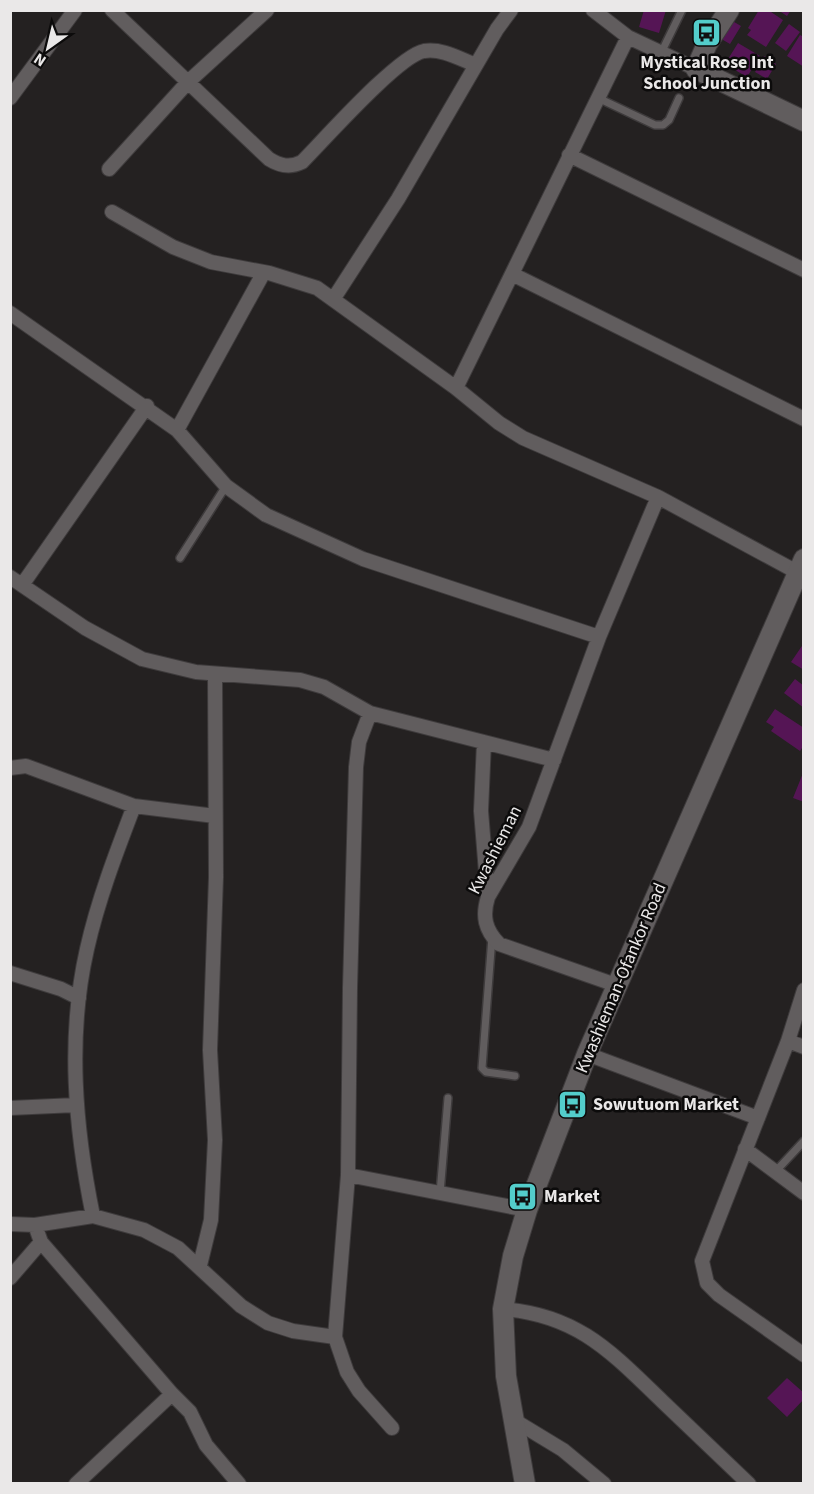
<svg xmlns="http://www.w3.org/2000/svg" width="814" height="1494" viewBox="0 0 814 1494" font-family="'Source Sans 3',sans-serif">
  <rect width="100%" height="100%" fill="#242121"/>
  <path fill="#551555" d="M644,10H666L659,33L639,27Z
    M759,10H768L783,20L766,47L747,35L751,30L748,28Z
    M778,10H791L787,16Z
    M729,19L741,26L730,44L718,37Z
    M789,24L800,32L786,51L775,43Z
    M800,35L804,37V67L787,56Z
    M738,43L760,56L747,77L725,64Z
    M764,56L776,64L767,79L755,72Z
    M804,643V670L791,662Z
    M795,679L804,686V708L784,693Z
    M775,709L804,728V745L800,751L771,731L774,727L766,722Z
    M803,773H804V802L793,798Z
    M787,1378L804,1393V1399L787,1417L767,1398Z"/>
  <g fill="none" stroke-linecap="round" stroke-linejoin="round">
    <defs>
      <path id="lane" d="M661,53L682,10
        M598,98L655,125H663L669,120L679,98
        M180,558L226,486
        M492,937L482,1068L486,1072L515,1076
        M775,1172L804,1141
        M440,1193L448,1098"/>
      <path id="street" d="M112,10L269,159C280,166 290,168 302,162C324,140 398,56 424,51C442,48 460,59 476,65
        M593,10L628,37L696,69
        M10,98L75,10
        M569,155L804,270
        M109,169L188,82L267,10
        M112,212L173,247L211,262L269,273L317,288L456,388L499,423L523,438L658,497L797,572
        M512,274L804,419
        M334,298L398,199L497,29L511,10
        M10,313L177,430L226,486L266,515L363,559L599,637
        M456,388L628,37
        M177,430L264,272
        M10,577L85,628L142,659L196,672L300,680L324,687L370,713L554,760
        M22,585L147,406
        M370,713L359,742L356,767L350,988L348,1175L335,1337L347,1372L359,1391L392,1428
        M484,742L481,811L488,897
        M10,768L26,766L134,806L215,816
        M10,973L61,989L79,998
        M616,985L499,944C485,930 482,916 488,897L529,827L599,637L658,497
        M804,990L788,1041L702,1261L707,1283L719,1295L804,1355
        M788,1041L804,1047
        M587,1054L758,1118
        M10,1108L76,1105
        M745,1149L804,1193
        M348,1175L527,1210
        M93,1216C75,1128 67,1037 87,949C98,900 116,853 134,806
        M10,1224L35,1225L93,1216L144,1230L178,1248L241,1306L268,1323L293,1331L335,1337
        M35,1225L41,1242L172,1394L190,1412L206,1445L239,1484
        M200,1265L211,1220L215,1140L210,1050L216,877L215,674
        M10,1278L41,1242
        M503,1309C578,1315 611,1352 662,1401C691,1429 720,1456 749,1484
        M512,1419L563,1450L604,1484
        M76,1484L172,1394"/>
      <path id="secondary" d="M729,10L707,44L696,69L804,121
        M525,1484L506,1376L503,1309L513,1256L527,1210L587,1054L804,559"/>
    </defs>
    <use href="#lane" stroke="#3e3b3c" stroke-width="10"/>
    <use href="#street" stroke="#3e3b3c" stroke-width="16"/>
    <use href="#secondary" stroke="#3e3b3c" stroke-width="22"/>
    <use href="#lane" stroke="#615d5e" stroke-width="7"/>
    <use href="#street" stroke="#615d5e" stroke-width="14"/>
    <use href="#secondary" stroke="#615d5e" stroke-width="20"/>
  </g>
  <defs>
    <symbol id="bus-square" viewBox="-11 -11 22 22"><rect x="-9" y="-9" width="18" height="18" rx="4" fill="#53cdcb" stroke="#0c0b0b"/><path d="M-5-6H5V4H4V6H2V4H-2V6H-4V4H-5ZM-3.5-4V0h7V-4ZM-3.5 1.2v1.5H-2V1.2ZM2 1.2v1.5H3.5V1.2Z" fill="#111"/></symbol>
  </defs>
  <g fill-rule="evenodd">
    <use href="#bus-square" x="690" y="16" width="33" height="33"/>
    <use href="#bus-square" x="556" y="1088" width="33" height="33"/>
    <use href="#bus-square" x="506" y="1180" width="33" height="33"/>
  </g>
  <g text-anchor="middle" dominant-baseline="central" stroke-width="5" stroke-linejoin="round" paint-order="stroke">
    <g font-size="18" font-weight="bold" fill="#eae8e8" stroke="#0c0b0b" text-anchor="start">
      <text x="707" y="62" text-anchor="middle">Mystical Rose Int<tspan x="707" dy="21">School Junction</tspan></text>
      <text x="593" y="1104">Sowutuom Market</text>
      <text x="544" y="1196">Market</text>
    </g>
    <g font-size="18" fill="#eae8e8" stroke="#0c0b0b">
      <text transform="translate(495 850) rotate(-63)">Kwashieman</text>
      <text transform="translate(621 978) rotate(-67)">Kwashieman-Ofankor Road</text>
    </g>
  </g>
  <rect width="814" height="1494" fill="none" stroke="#eae8e8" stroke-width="24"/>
  <g transform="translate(48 48) rotate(214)" stroke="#0c0b0b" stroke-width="4.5" paint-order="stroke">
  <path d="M0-4.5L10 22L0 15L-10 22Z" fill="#eae8e8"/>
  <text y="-9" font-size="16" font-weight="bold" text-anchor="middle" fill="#eae8e8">N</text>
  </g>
</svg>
